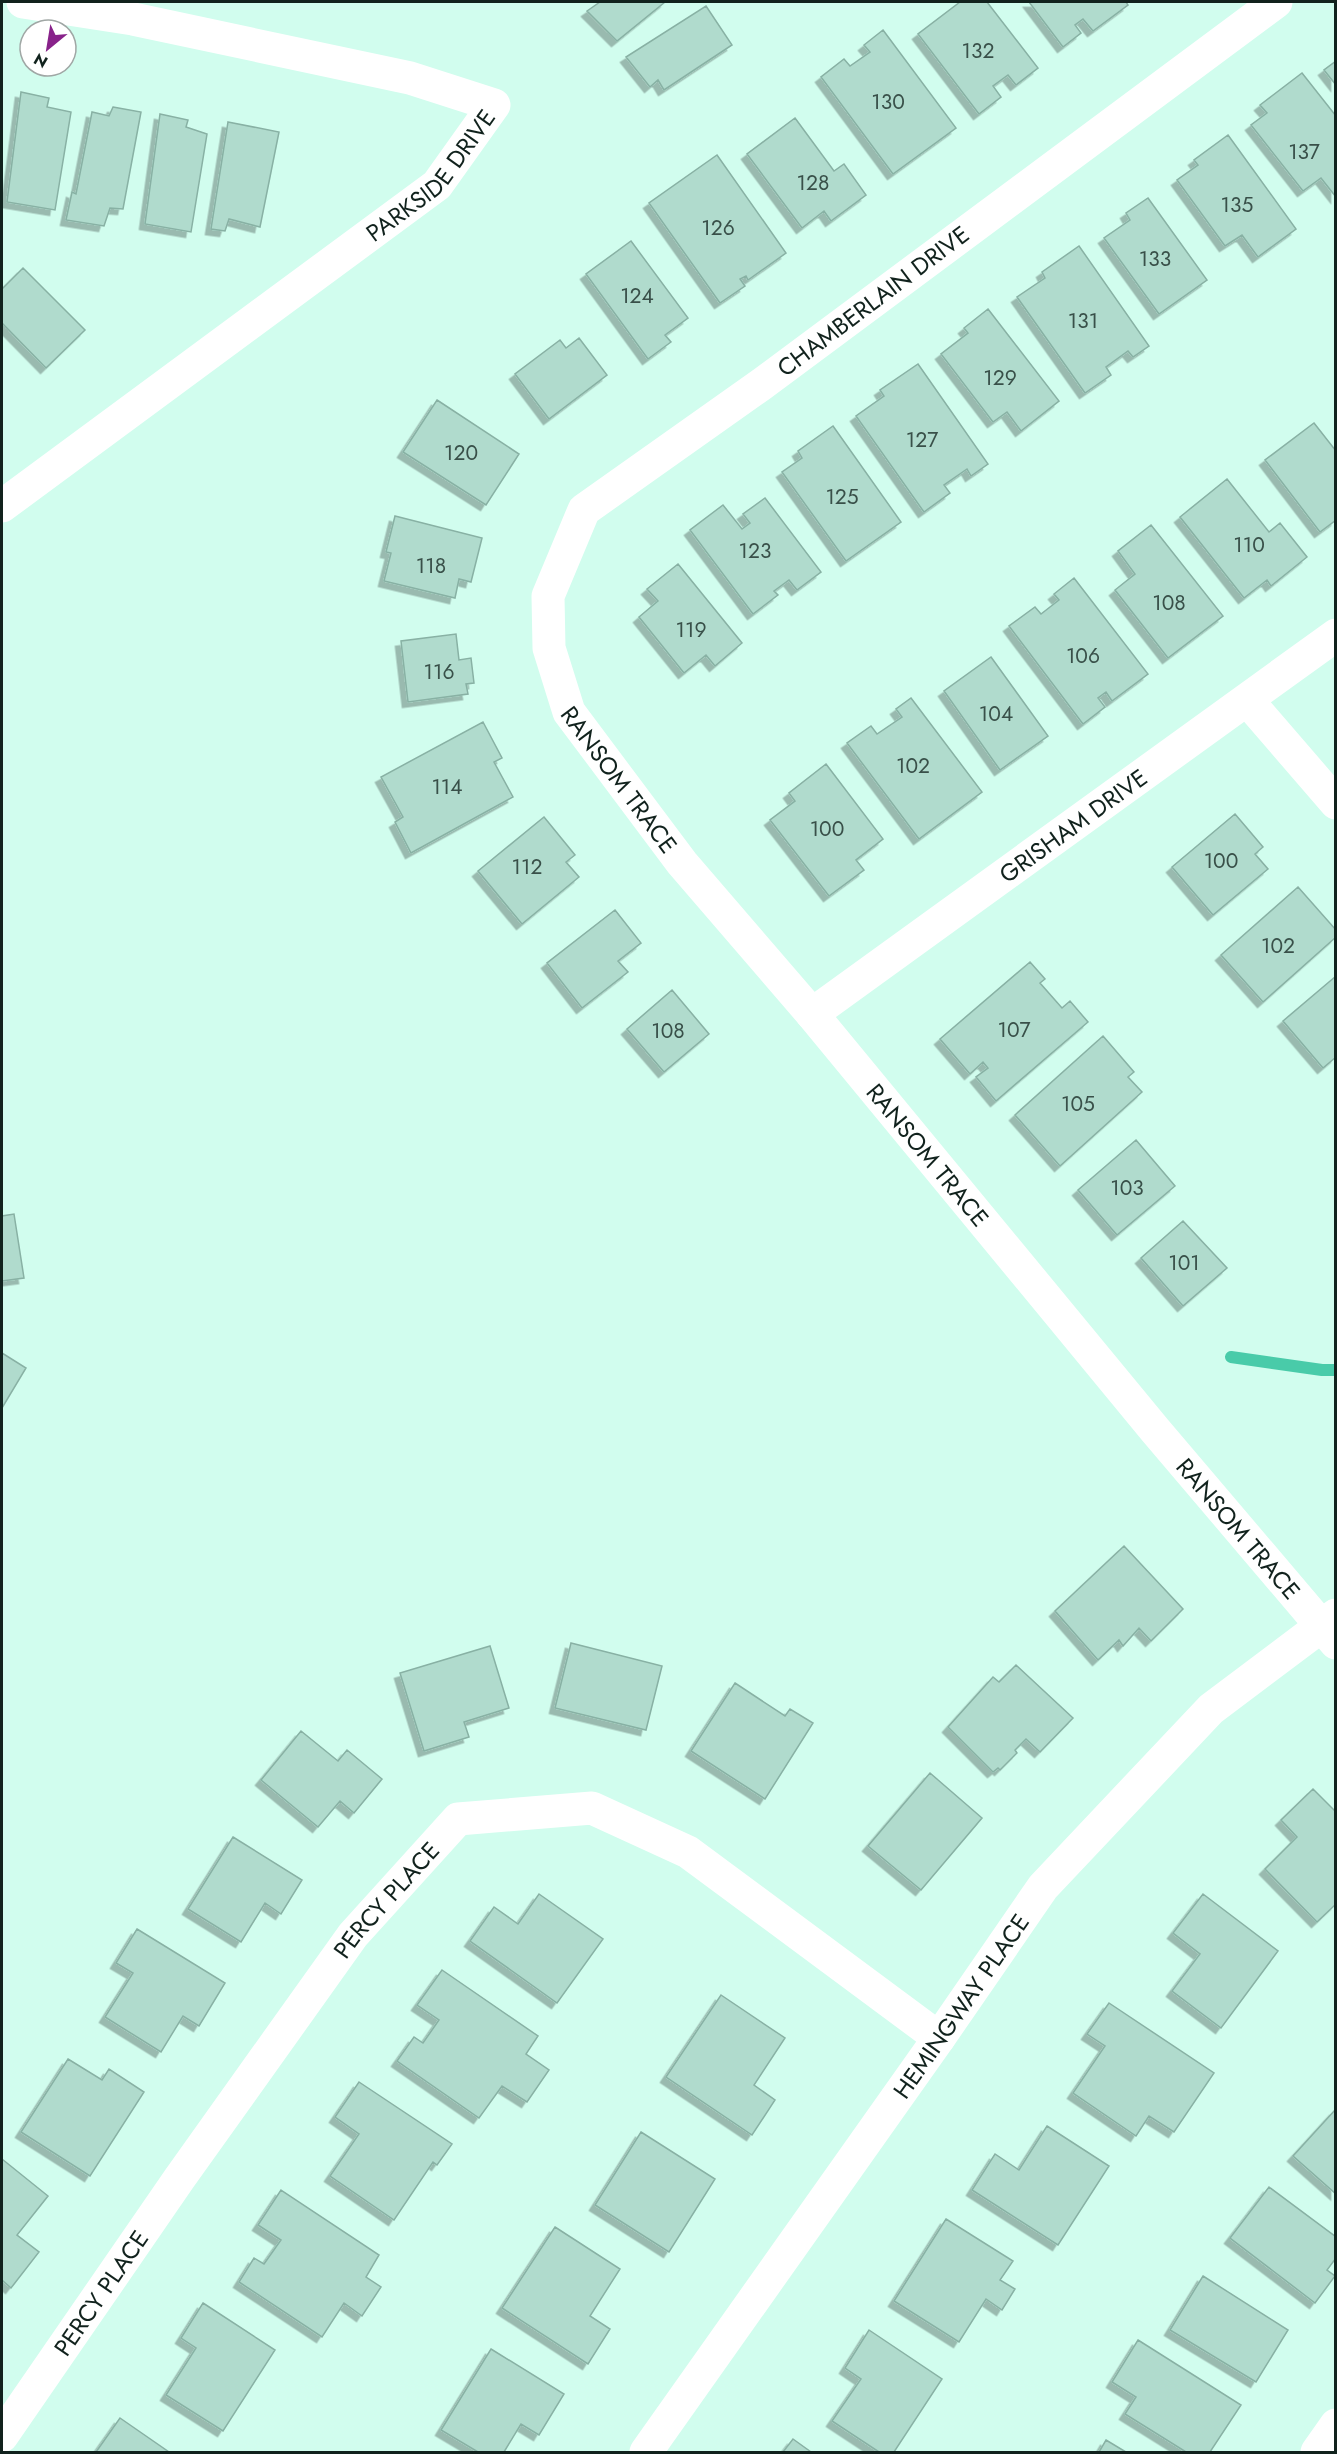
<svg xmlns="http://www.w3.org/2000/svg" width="1337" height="2454" viewBox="0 0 1337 2454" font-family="Jost,sans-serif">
  <defs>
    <filter id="shadow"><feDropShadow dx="-5.5" dy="5.5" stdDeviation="0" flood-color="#0004"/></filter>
  </defs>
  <rect width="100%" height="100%" fill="#d1fdee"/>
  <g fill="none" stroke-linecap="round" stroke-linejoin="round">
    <path stroke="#49cba9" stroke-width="12" d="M1231,1357L1322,1370H1336"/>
  </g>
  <path fill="#b0dbcd" stroke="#88b1a4" stroke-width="1.5" filter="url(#shadow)" d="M600,2H665L617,41L587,11Z
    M960,2H987L1038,68L1016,85L1008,75L993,86L1001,97L979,114L918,34Z
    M1029,2H1126L1128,5L1093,31L1083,19L1075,25L1081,33L1063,47Z
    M706,6L732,45L664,90L658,80L650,87L626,57Z
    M883,30L956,128L893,174L821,77L844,59L850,66L870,52L864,45Z
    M1336,61V85L1324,70Z
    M1302,73L1336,116V197L1321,178L1303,191L1251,125L1267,113L1260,105Z
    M21,92L49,98L47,107L71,112L55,210L7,202Z
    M113,107L141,112L123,209L110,208L104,226L66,220L72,192L76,194L92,112L109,116Z
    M160,114L188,120L186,127L207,134L191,232L145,224Z
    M795,118L834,171L844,164L866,195L831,221L824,211L802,228L747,154Z
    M228,122L279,132L260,227L229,219L225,231L211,229Z
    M1228,135L1296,229L1258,257L1242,235L1225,246L1177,180L1198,165L1194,160Z
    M717,155L786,253L748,280L746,276L740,279L745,286L720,303L649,203Z
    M1148,198L1207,280L1159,314L1104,238L1130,220L1126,213Z
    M631,241L688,318L665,335L671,342L648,359L586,274Z
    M1079,246L1149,346L1133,357L1128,351L1106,367L1111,375L1085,393L1017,297L1045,278L1042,272Z
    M23,268L85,330L46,368L2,323V289Z
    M988,309L1059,401L1021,431L1007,412L993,422L941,354L968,333L964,328Z
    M579,338L607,375L549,419L515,374L560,340L566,348Z
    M918,364L988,464L971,476L967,469L944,485L950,493L924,512L856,416L884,396L880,390Z
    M437,400L519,454L486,505L403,452Z
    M1314,423L1336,451V520L1320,532L1265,460Z
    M833,426L901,522L846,561L782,472L802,458L798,451Z
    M1227,479L1269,532L1280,523L1307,557L1271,586L1267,580L1244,598L1180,517Z
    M765,498L821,572L797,590L789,580L774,591L778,595L753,614L690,530L723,505L742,529L750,523L743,514Z
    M395,516L482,538L471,582L459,579L455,598L384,581L391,553L386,552Z
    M1151,525L1223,616L1168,658L1115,590L1135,574L1118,551Z
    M678,564L742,643L715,666L706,655L684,673L639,617L658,601L647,589Z
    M1074,578L1148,674L1112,701L1106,692L1098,698L1105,707L1083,724L1009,626L1035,607L1041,614L1059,600L1054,594Z
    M456,634L459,660L471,658L474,683L466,684L468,694L408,702L401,641Z
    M991,657L1048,736L1000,770L944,691Z
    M911,698L982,792L919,839L847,743L871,726L877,734L902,717L896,709Z
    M483,722L502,758L494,762L513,797L411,853L395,822L403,817L381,777Z
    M826,764L883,839L856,860L864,870L829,896L770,820L795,801L789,793Z
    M1235,814L1263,847L1255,854L1268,869L1213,915L1172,867Z
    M544,817L575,855L566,862L579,877L522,924L478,871Z
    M1298,887L1336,930V937L1263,1002L1221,955Z
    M615,910L641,943L618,961L628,972L582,1008L547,963Z
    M1030,962L1045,979L1040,983L1062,1008L1070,1001L1088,1022L996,1101L976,1077L988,1068L983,1062L970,1074L940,1039Z
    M1336,976V1057L1323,1068L1283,1021Z
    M672,990L709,1034L664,1072L627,1029Z
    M1103,1036L1134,1072L1128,1077L1142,1092L1060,1166L1015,1115Z
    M1136,1140L1175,1186L1117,1235L1078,1190Z
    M14,1214L24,1278L2,1281V1216Z
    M1183,1221L1227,1268L1183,1306L1141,1258Z
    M2,1353L26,1368L2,1408Z
    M1124,1546L1183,1609L1151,1641L1139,1628L1123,1646L1119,1640L1098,1660L1055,1611Z
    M571,1643L662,1666L646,1730L555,1708Z
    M490,1646L509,1708L464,1722L469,1737L424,1751L400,1673Z
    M1016,1665L1073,1718L1040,1752L1026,1739L1015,1750L1017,1753L1000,1770L998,1768L993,1772L948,1727L993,1677L999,1682Z
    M735,1683L785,1716L790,1709L813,1723L765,1799L691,1751Z
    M301,1731L338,1761L347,1750L382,1779L354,1813L340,1801L318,1827L261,1780Z
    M930,1773L982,1818L921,1890L868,1846Z
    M1313,1789L1336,1812V1904L1317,1922L1265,1869L1297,1837L1281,1820Z
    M233,1837L302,1880L281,1914L265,1903L241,1942L188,1909Z
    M539,1894L603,1939L557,2003L470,1941L494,1907L518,1924Z
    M1203,1894L1278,1951L1221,2028L1172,1991L1200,1954L1173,1933Z
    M137,1929L225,1983L199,2026L183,2016L161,2052L105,2017L133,1973L116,1963Z
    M442,1970L538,2036L526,2054L549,2070L527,2102L502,2086L479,2118L397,2061L414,2037L423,2043L439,2020L417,2005Z
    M721,1995L785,2038L754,2085L775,2100L752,2135L666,2077Z
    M1109,2003L1214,2073L1174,2132L1149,2116L1136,2136L1073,2093L1105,2046L1087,2034Z
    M68,2059L102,2080L109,2069L144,2092L90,2176L21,2132Z
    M359,2082L452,2144L437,2165L433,2162L394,2220L330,2176L359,2134L335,2117Z
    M1335,2110H1336V2194L1293,2156Z
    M1047,2126L1109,2166L1058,2245L972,2190L995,2154L1019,2170Z
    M641,2132L715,2179L669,2252L595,2205Z
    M2,2159L48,2196L17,2235L39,2252L11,2288L2,2280Z
    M1269,2187L1336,2237V2258L1327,2270L1335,2276L1315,2303L1230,2238Z
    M281,2190L379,2255L366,2277L381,2287L362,2316L344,2303L322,2337L239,2282L254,2258L264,2264L281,2240L258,2225Z
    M946,2219L1013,2261L1000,2280L1015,2289L1002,2310L986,2299L959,2342L894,2301Z
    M555,2227L620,2269L590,2316L610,2329L588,2364L502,2308Z
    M1203,2276L1288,2330L1256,2382L1170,2330Z
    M203,2303L275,2350L223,2431L166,2395L196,2348L181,2338Z
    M869,2330L942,2379L894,2452H879L832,2421L861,2379L845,2368Z
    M1138,2340L1241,2405L1210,2452H1186L1125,2414L1136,2397L1112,2382Z
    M491,2349L564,2394L539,2435L521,2424L504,2452H478L441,2430Z
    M120,2418L169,2452H96Z
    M793,2439L811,2452H783Z
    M1106,2440L1126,2452H1099Z"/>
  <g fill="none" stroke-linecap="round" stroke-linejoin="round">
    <g stroke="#fff" stroke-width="33">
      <path id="s1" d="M1276,2L762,384L584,510L548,596L549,648L569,712L682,863L812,1014L1155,1430L1336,1643"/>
      <path id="s2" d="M2,506L437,185L494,105L410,78L133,19L23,2"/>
      <path d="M1248,701L1336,803"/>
      <path id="s3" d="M812,1014L1336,635"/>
      <path id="s4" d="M2,2436L179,2179L353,1935L458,1819L592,1808L688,1852L939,2038"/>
      <path id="s5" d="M646,2452L939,2038L1043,1887L1211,1709L1336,1615"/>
      <path d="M1317,2452L1336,2425"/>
    </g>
  </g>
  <g text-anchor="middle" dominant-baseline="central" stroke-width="4.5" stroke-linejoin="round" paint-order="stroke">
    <g font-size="21" fill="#395049">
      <text x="978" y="51">132</text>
      <text x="888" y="102">130</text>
      <text x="1304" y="152">137</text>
      <text x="813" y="183">128</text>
      <text x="1237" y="205">135</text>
      <text x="718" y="228">126</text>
      <text x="1155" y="259">133</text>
      <text x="637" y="296">124</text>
      <text x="1083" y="321">131</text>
      <text x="1000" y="378">129</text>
      <text x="922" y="440">127</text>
      <text x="461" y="453">120</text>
      <text x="842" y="497">125</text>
      <text x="1249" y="545">110</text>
      <text x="755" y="551">123</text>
      <text x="431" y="566">118</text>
      <text x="1169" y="603">108</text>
      <text x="691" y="630">119</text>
      <text x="1083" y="656">106</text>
      <text x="439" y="672">116</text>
      <text x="996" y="714">104</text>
      <text x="913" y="766">102</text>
      <text x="447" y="787">114</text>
      <text x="827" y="829">100</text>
      <text x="1221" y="861">100</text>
      <text x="527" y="867">112</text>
      <text x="1278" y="946">102</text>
      <text x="1014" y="1030">107</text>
      <text x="668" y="1031">108</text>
      <text x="1078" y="1104">105</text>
      <text x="1127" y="1188">103</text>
      <text x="1184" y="1263">101</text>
    </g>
    <g font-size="24" fill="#11221d" stroke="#fff">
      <text stroke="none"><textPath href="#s2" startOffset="543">PARKSIDE DRIVE</textPath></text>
      <text transform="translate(873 301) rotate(-37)">CHAMBERLAIN DRIVE</text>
      <text stroke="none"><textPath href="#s1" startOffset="1155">RANSOM TRACE</textPath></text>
      <text stroke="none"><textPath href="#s3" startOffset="322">GRISHAM DRIVE</textPath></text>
      <text stroke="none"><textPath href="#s1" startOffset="1641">RANSOM TRACE</textPath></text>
      <text stroke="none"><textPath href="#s1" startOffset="2127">RANSOM TRACE</textPath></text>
      <text stroke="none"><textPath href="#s4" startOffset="660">PERCY PLACE</textPath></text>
      <text stroke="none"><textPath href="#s5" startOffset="546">HEMINGWAY PLACE</textPath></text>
      <text stroke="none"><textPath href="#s4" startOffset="174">PERCY PLACE</textPath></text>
    </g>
  </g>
  <rect width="1337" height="2454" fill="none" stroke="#11221d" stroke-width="6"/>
  <g transform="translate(48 48) rotate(210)"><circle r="28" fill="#ffffff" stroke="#a0a7a5" stroke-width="1.5"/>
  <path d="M0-4.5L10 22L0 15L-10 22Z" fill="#88228a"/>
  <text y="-9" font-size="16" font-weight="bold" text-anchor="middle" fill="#11221d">N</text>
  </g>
</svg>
